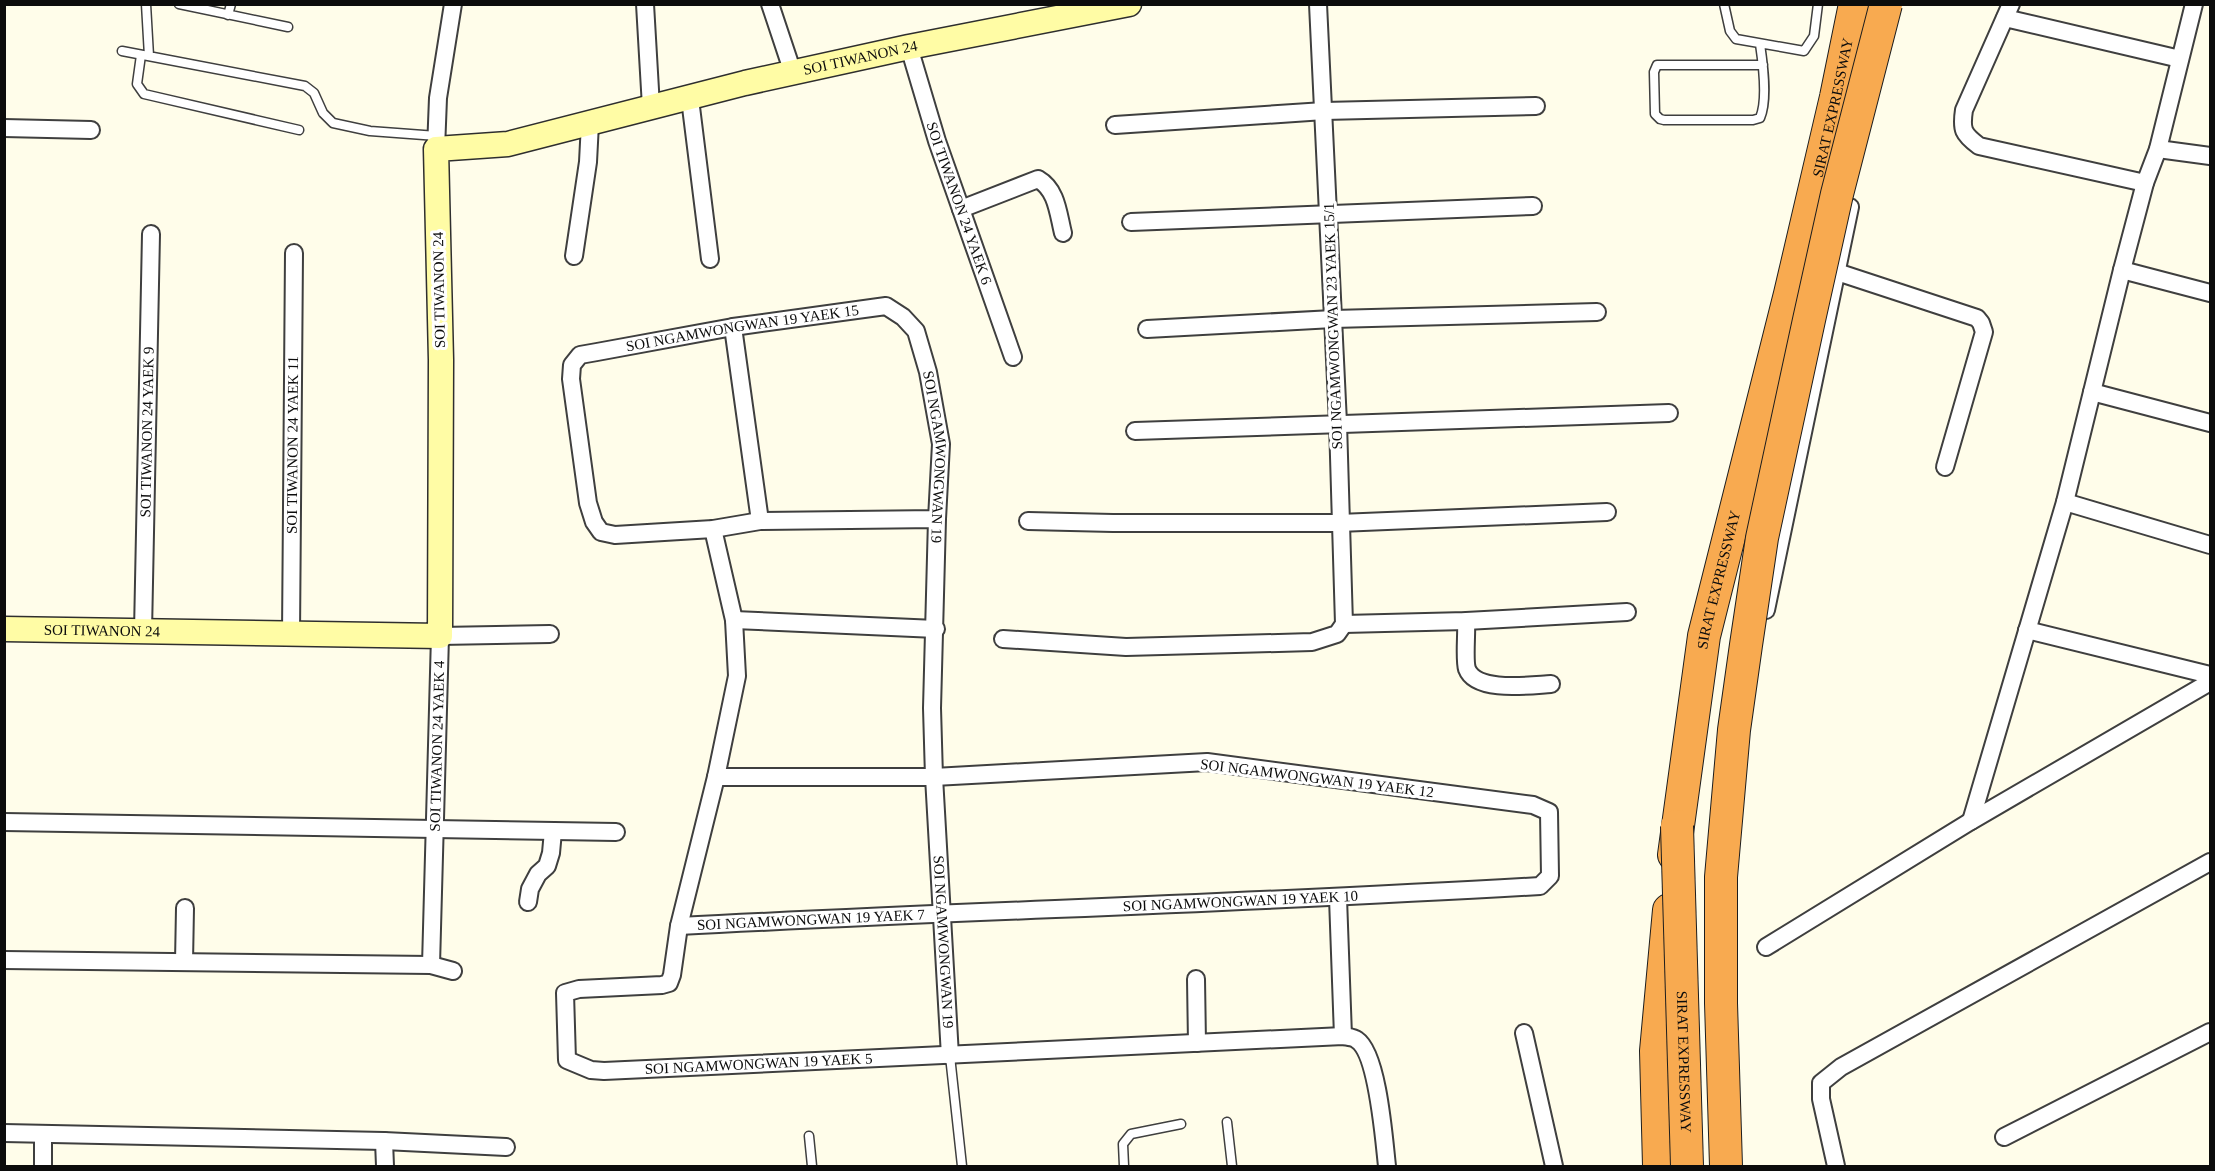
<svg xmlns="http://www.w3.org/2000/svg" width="2215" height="1171" viewBox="0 0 2215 1171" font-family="'Times New Roman',serif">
  <rect width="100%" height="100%" fill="#fffdea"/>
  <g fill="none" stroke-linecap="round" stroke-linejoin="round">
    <defs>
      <path id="lane" d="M146,4L149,56
        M179,4L288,27
        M1724,4L1730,31L1736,39L1804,51L1814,36L1818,4
        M228,15L231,4
        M1760,44C1763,64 1768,100 1760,118L1753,120H1664L1660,119L1655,114L1654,72L1657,65H1763
        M122,51L305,86L314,93L323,113L333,123L370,131L437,136
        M141,55L137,84L144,94L299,130
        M950,1056L962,1166
        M1227,1122L1232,1166
        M809,1136L812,1166
        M1124,1166L1123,1144L1131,1134L1181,1124"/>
      <g id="street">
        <path d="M645,4L651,107"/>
        <path d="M770,4L793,73"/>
        <path d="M2011,4L1964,110C1961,130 1963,134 1979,146L2145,183"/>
        <path d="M2005,18L2180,59"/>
        <path id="s1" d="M909,47L937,141L1013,357"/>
        <path d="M690,99L710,259"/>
        <path d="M1115,125L1324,111L1536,106"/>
        <path d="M4,128L91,130"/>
        <path d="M436,149L438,98L453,4"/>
        <path d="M2158,149L2210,156"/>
        <path d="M961,209L1038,179C1057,190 1058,213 1063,233"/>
        <path d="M1131,222L1533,206"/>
        <path d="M574,256L588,162L590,123"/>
        <path d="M2122,270L2210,293"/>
        <path d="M1837,272L1977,318L1981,323L1984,332L1945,467"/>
        <path d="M733,327L760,521"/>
        <path d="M1147,329L1333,319L1597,312"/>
        <path d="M2092,392L2210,423"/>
        <path d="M1135,431L1669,413"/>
        <path d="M2065,502L2210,545"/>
        <path id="s2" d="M937,519L760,521L713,529L615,535L601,532L594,522L588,503L571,379L572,365L580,355L597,352L733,327L886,306L903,317L916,331L928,372L941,444L937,519L932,708L934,777L950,1056"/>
        <path d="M1028,521L1113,523H1339L1607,512"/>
        <path id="s3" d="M713,529L734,620L737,676L716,777L679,926L672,975L669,983L662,985L579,989L565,993L567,1060L591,1070L604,1071L1343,1036C1347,1037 1353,1037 1357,1040C1378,1054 1384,1140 1387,1166"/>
        <path d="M1766,610L1850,207"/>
        <path d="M734,620L936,629"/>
        <path d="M1466,621C1467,632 1464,660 1467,669C1476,693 1531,685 1551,684"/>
        <path d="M1344,624L1466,621L1627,612"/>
        <path d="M2027,630L2210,675"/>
        <path id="s4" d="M143,632L151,234"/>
        <path id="s5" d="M291,635L294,253"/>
        <path d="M1003,639L1126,647L1312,642L1337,634L1344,624L1338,423L1318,4"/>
        <path d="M1971,821L2065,502L2122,270L2145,183L2158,149L2194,4"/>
        <path d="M4,822L616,832"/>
        <path d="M1338,898L1343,1036"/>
        <path d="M528,902L530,889L538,874L547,866L551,853L553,831"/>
        <path id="s6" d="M679,926C966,911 1254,903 1540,886L1550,876L1549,812L1533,805L1207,762L934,777H716"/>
        <path d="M1766,947L1971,821L2210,682"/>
        <path d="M4,960L431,965L453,971"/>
        <path d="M184,962L185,908"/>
        <path id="s7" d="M431,965L440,636L550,634"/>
        <path d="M1196,979L1197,1043"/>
        <path d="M1524,1033L1554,1166"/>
        <path d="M4,1133L384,1141L506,1147"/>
        <path d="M43,1134V1166"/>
        <path d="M2004,1137L2210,1032"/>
        <path d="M384,1141L385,1166"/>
        <path d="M1836,1166L1821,1099V1083L1841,1067L2210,862"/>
      </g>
      <g id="secondary">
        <path id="s8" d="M4,629L440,636L441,360L436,149L508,144L745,83L909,47L1129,4"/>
      </g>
      <g id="highway">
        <path id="s9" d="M1674,855L1704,636L1790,294L1836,97L1855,4"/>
        <path d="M1659,1166L1656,1051L1669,910"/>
      </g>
    </defs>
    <use href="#lane" stroke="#3f3f3f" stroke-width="11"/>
    <use href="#street" stroke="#3f3f3f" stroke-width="20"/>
    <use href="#secondary" stroke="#2e2e2e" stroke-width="27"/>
    <use href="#highway" stroke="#1d1d1d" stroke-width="34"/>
    <use href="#lane" stroke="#fff" stroke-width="8"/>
    <use href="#street" stroke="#fff" stroke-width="16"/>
    <use href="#secondary" stroke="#fffca5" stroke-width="24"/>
    <use href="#highway" stroke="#f8aa50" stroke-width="32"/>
    <defs>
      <g id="highway-bridge">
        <path id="s10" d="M1677,826L1687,1166"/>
        <path d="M1726,1166L1721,1003V877L1734,730L1746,645L1762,538L1809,320L1837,194L1886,4"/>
      </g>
    </defs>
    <use href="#highway-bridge" stroke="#1d1d1d" stroke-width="34" stroke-linecap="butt"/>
    <use href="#highway-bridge" stroke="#f8aa50" stroke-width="32"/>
  </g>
  <g text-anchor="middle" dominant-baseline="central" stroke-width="6" stroke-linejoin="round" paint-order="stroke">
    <g font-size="15" fill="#0c0c0c" stroke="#fff">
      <text stroke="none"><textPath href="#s8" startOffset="1358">SOI TIWANON 24</textPath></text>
      <text stroke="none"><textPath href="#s9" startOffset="765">SIRAT EXPRESSWAY</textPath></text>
      <text stroke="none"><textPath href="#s1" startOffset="164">SOI TIWANON 24 YAEK 6</textPath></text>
      <text transform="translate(439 290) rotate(-91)">SOI TIWANON 24</text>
      <text transform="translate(1333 326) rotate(-92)">SOI NGAMWONGWAN 23 YAEK 15/1</text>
      <text stroke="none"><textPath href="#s2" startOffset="686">SOI NGAMWONGWAN 19 YAEK 15</textPath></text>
      <text stroke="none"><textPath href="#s4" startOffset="200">SOI TIWANON 24 YAEK 9</textPath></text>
      <text stroke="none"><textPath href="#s5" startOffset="190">SOI TIWANON 24 YAEK 11</textPath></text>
      <text stroke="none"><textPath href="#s2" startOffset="999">SOI NGAMWONGWAN 19</textPath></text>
      <text stroke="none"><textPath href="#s9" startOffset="279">SIRAT EXPRESSWAY</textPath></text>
      <text stroke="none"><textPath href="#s8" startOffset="98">SOI TIWANON 24</textPath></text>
      <text stroke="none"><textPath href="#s7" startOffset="219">SOI TIWANON 24 YAEK 4</textPath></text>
      <text transform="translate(1317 778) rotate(7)">SOI NGAMWONGWAN 19 YAEK 12</text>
      <text stroke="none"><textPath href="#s6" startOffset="562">SOI NGAMWONGWAN 19 YAEK 10</textPath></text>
      <text stroke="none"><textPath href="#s6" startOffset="132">SOI NGAMWONGWAN 19 YAEK 7</textPath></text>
      <text stroke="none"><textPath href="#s2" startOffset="1485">SOI NGAMWONGWAN 19</textPath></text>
      <text stroke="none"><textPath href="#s10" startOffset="236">SIRAT EXPRESSWAY</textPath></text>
      <text stroke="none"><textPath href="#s3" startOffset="830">SOI NGAMWONGWAN 19 YAEK 5</textPath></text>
    </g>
  </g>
  <rect width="2215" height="1171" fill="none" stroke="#0c0c0c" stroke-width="12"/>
</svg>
